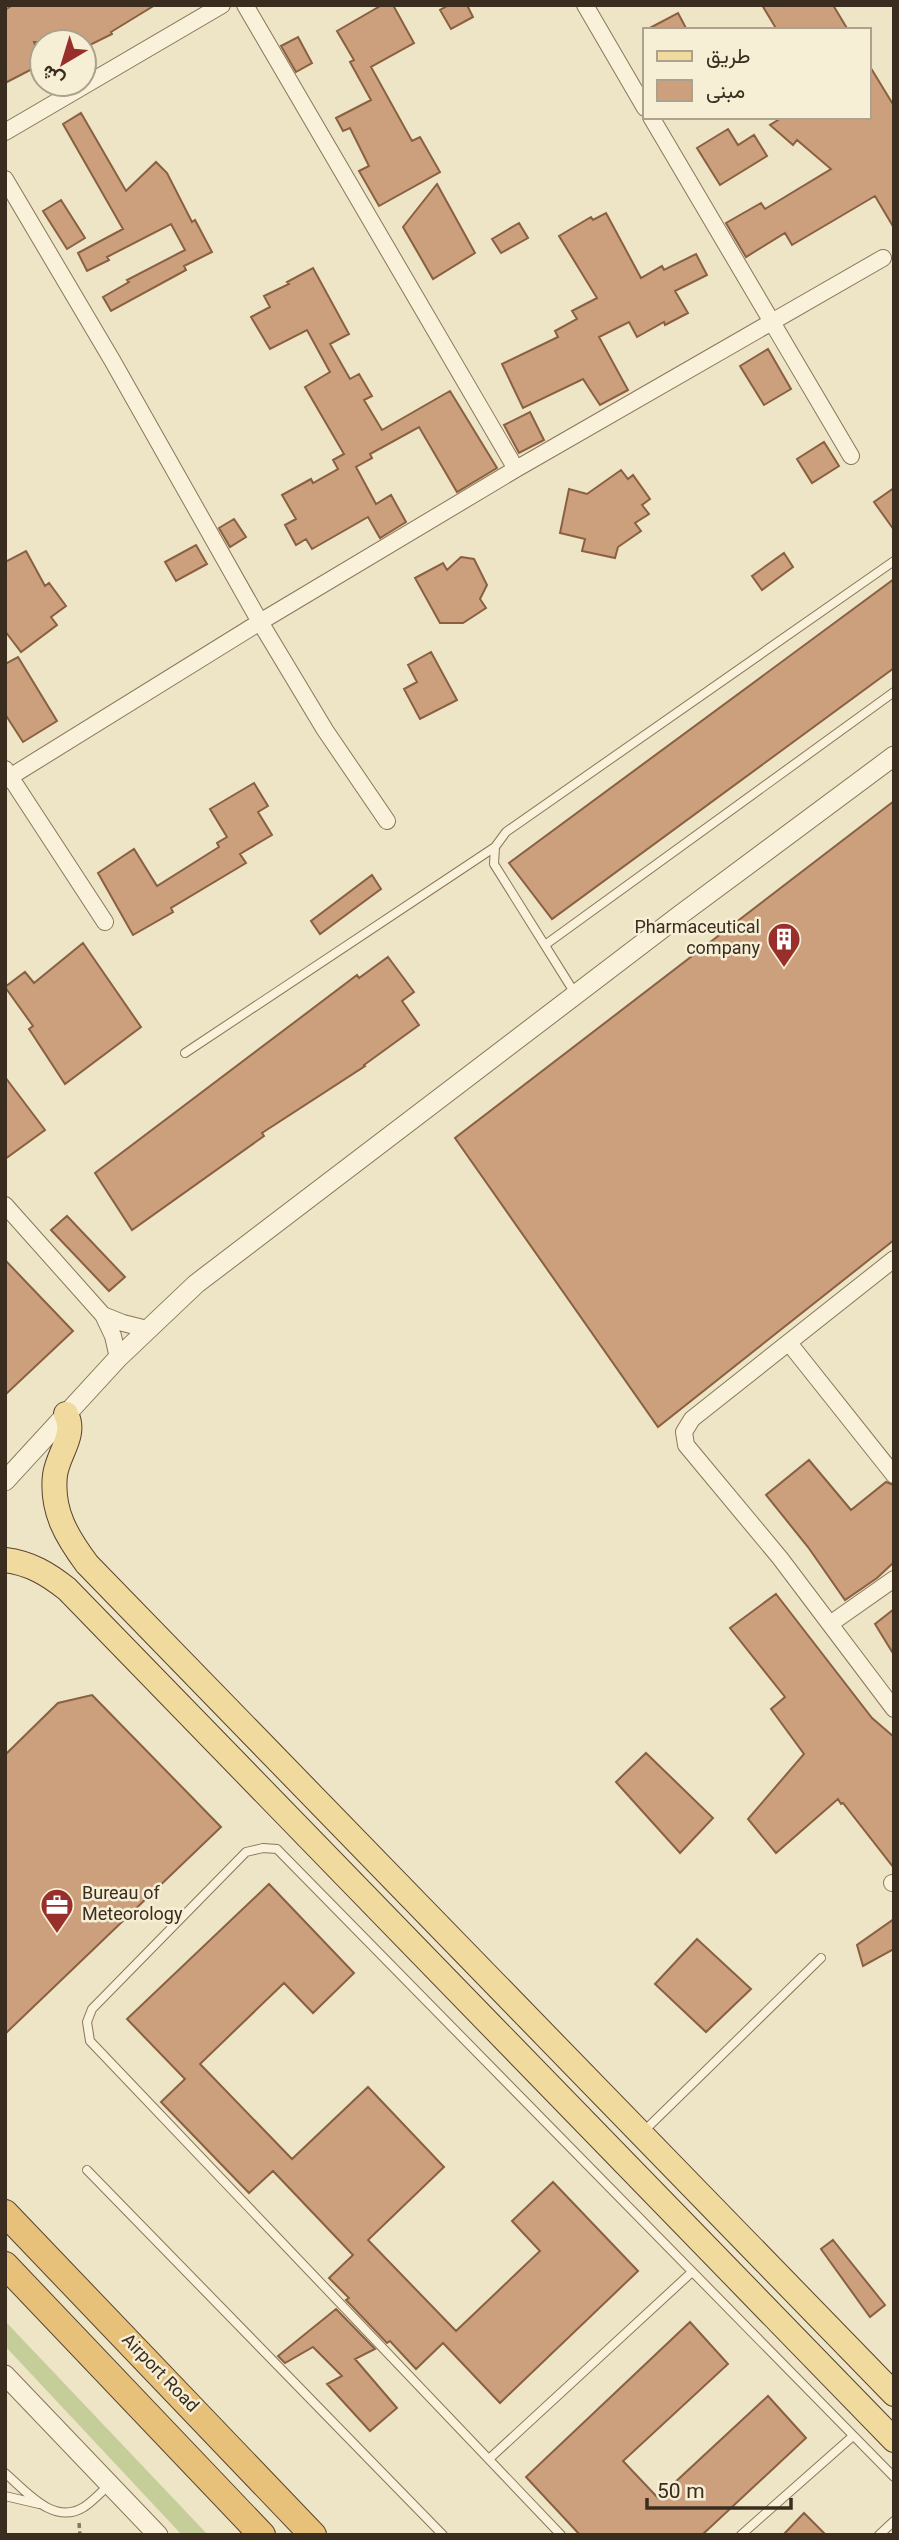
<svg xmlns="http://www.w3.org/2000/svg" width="899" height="2540" viewBox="0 0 899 2540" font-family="Georgia,Vazirmatn,serif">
  <rect width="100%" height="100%" fill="#eee4c6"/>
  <path fill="#c5cd99" d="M5,2321L208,2535H182L5,2346Z"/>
  <path fill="#cca07c" stroke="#896041" stroke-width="2" d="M13,5H155L111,32L112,34L84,48V42H34L42,64L5,83V10Z
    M382,5H393L414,43L371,67L412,141L420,137L440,172L379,206L359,171L369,166L350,128L343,131L336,118L371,100L350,62L354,60L337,31Z
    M449,5H467L473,17L451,29L440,10Z
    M762,5H833L848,30H777Z
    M678,13L687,30H646Z
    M298,37L312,63L296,72L281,46Z
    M869,65L894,106V228L875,196L792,245L785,233L746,257L726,223L761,203L765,209L831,169L797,140L793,145L770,125L783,117H869Z
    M81,113L126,191L156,162L167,173L192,222L195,220L212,252L184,266L186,270L111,311L103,297L129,282L127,280L185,250L171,224L107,257L109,260L87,271L78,253L123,229L63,124Z
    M728,129L738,145L754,135L767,156L720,185L697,148Z
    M437,184L475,253L433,279L403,227Z
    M61,200L85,238L67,249L43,211Z
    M606,213L641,278L662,266L664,270L696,254L707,275L675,291L688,313L665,325L664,322L637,337L629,322L599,337L628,390L600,405L583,379L523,408L502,364L558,337L555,331L577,319L572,311L597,298L559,236L591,217L593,220Z
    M519,223L528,238L501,253L492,239Z
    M313,268L349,334L330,344L350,379L359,374L372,396L364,400L382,430L450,391L497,468L457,492L419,427L370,454L372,458L356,467L376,504L391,495L406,522L380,538L368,517L312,549L306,539L296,545L285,525L296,519L282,495L311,479L313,483L338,469L333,460L344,454L305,387L330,372L307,330L270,349L251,317L270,307L264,296L289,284L287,282Z
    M768,349L791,389L764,405L740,366Z
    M530,412L544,440L519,453L504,425Z
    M824,442L839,466L812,483L797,459Z
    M621,470L628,479L633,475L650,499L642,505L649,514L635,523L641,531L618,547L615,558L582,551L585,539L560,533L569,489L587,494Z
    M894,488V530L874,502Z
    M234,519L246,537L230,547L219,528Z
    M196,545L207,564L176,581L165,562Z
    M26,551L45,586L49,583L66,606L51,617L57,625L21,652L5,631V562Z
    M784,553L793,567L762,590L752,576Z
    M461,557L474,559L487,585L480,599L486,608L463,623H440L415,578L443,563L447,570Z
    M894,579V668L552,919L509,863Z
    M431,652L457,700L420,719L404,689L417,682L408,665Z
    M18,657L57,721L23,742L5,714V664Z
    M254,783L268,806L258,812L272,835L240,854L246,863L171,908L173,912L133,935L98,873L134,849L157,886L219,847L217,843L227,837L210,809Z
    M894,801V1240L658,1427L455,1138Z
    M372,875L381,889L320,934L311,921Z
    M83,943L141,1027L65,1084L29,1029L33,1026L5,987L25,972L34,983Z
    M388,957L414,992L402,1001L419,1025L364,1065L365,1066L262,1133L264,1136L132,1230L95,1173L357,975L359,978Z
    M5,1077L45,1130L5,1159Z
    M67,1216L125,1277L109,1291L51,1230Z
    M5,1260L73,1331L5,1395Z
    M809,1460L851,1510L886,1482L894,1485V1562L877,1578L845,1600L808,1547L766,1495Z
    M776,1594L872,1718L894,1737V1868L843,1803L841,1804L838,1799L776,1853L748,1819L804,1754L771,1709L785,1697L730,1628Z
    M894,1609V1655L875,1624Z
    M92,1695L221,1827L5,2034V1755L58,1703Z
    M646,1753L713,1818L680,1853L616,1782Z
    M269,1884L354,1973L313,2013L284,1983L200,2064L292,2159L368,2087L444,2167L368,2240L456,2331L540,2251L512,2221L553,2182L638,2271L500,2403L443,2343L416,2369L390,2341L387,2343L346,2300L349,2298L329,2278L353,2255L273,2171L249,2193L161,2102L185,2079L127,2019Z
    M894,1919V1949L863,1966L857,1945Z
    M697,1939L751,1989L706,2032L655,1984Z
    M833,2240L885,2305L870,2317L821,2249Z
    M336,2309L375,2349L355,2359L397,2408L370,2431L327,2384L342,2376L313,2347L285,2363L278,2356Z
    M690,2322L728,2364L623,2461L658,2498L768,2396L806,2438L702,2535H580L526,2477Z
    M804,2513L826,2535H783Z"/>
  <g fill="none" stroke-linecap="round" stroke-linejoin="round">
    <defs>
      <path id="service" d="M545,945L894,692
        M576,995L494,864L495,847L506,832L894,561
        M185,1053L495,847
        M643,2132L821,1958
        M87,2170L443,2535
        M489,2459L692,2272
        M5,2473C27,2492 54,2526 84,2507C93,2501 101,2492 109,2485
        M5,2496L39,2504
        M561,2535L90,2041L87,2022L92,2009L246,1852L263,1848L277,1849L894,2477
        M741,2535L853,2436
        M879,2535L894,2521"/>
      <path id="minor" d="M245,5L516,469
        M585,5L645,108
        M651,117L851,456
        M5,132L222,5
        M5,179L112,360L260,622L325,730L387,821
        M5,769L105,922
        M5,780L260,622L516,469L883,258
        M5,1205L103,1315L113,1336L118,1358
        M894,1259L692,1419L684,1432L686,1445L780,1558L894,1709
        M103,1315L123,1323L147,1329
        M789,1343L894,1475
        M830,1624L894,1579
        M892,1883H894"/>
      <path id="tertiary" d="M5,1481L118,1358L196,1284L680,915L894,756
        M5,2375L158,2535"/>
      <path id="primary" d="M66,1414C77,1435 58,1453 55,1475C51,1511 67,1537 87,1564L894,2394
        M5,1560C30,1563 48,1574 67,1589L894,2440"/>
      <path id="trunk" d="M5,2213L313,2535
        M5,2265L262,2535"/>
    </defs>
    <use href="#service" stroke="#8a765b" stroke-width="10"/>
    <use href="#minor" stroke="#8a765b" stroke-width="18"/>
    <use href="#tertiary" stroke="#8a765b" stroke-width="21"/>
    <use href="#primary" stroke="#58442f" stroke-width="26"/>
    <use href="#trunk" stroke="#58442f" stroke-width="28"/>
    <path stroke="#8a765b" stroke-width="3.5" stroke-dasharray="5 3.5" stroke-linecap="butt" d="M79,2523L80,2535"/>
    <use href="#service" stroke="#f9f1d9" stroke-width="8"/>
    <use href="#minor" stroke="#f9f1d9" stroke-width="16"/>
    <use href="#tertiary" stroke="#f9f1d9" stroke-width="19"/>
    <use href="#primary" stroke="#f1da9e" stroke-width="24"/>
    <use href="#trunk" stroke="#e7c07a" stroke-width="26"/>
  </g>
  <defs>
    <symbol id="building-pin" viewBox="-11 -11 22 30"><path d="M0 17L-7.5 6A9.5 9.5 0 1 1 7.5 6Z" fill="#992f2b" stroke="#f6eed5"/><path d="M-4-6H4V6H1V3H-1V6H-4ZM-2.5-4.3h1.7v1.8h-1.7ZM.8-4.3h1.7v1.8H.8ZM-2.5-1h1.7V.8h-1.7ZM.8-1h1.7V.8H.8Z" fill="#fff"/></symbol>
    <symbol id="office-pin" viewBox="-11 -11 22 30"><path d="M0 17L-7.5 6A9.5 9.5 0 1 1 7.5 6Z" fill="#992f2b" stroke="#f6eed5"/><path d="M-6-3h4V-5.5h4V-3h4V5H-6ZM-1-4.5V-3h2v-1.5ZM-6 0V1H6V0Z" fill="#fff"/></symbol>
  </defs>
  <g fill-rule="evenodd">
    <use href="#building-pin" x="765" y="920" width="38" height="52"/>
    <use href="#office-pin" x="38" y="1886" width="38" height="52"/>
  </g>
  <g text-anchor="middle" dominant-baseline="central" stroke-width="5" stroke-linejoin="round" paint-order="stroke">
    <g font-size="18" fill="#3a2d1f" stroke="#f6eed5" text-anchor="end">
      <text x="760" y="929">Pharmaceutical<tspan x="760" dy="21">company</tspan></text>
      <text x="82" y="1895" text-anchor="start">Bureau of<tspan x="82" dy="21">Meteorology</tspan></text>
    </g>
    <g font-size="18" fill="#3a2d1f" stroke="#f6eed5">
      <text transform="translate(159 2374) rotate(46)">Airport Road</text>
    </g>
  </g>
  <rect width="899" height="2540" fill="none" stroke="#3a2d1f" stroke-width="14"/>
  <rect x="643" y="28" width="228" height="91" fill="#f6eed5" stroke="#aba18c" stroke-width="2"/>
  <rect x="657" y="51" width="35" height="10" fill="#f1da9e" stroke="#aba18c" stroke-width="2"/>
  <text x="706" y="63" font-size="21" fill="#3a2d1f">طريق</text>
  <rect x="657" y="80" width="35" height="21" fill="#cca07c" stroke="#aba18c" stroke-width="2"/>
  <text x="706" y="98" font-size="21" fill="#3a2d1f">مبنى</text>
  <g transform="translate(63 63) rotate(218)"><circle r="33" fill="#f6eed5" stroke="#aba18c" stroke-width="2"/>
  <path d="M0-5L12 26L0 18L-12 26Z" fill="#992f2b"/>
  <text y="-10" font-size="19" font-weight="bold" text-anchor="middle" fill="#3a2d1f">ش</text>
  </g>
  <path d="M647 2498v10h144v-10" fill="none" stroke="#3a2d1f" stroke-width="3.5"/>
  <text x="657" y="2498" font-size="21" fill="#3a2d1f" stroke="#f6eed5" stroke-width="5" paint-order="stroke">50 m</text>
</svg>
